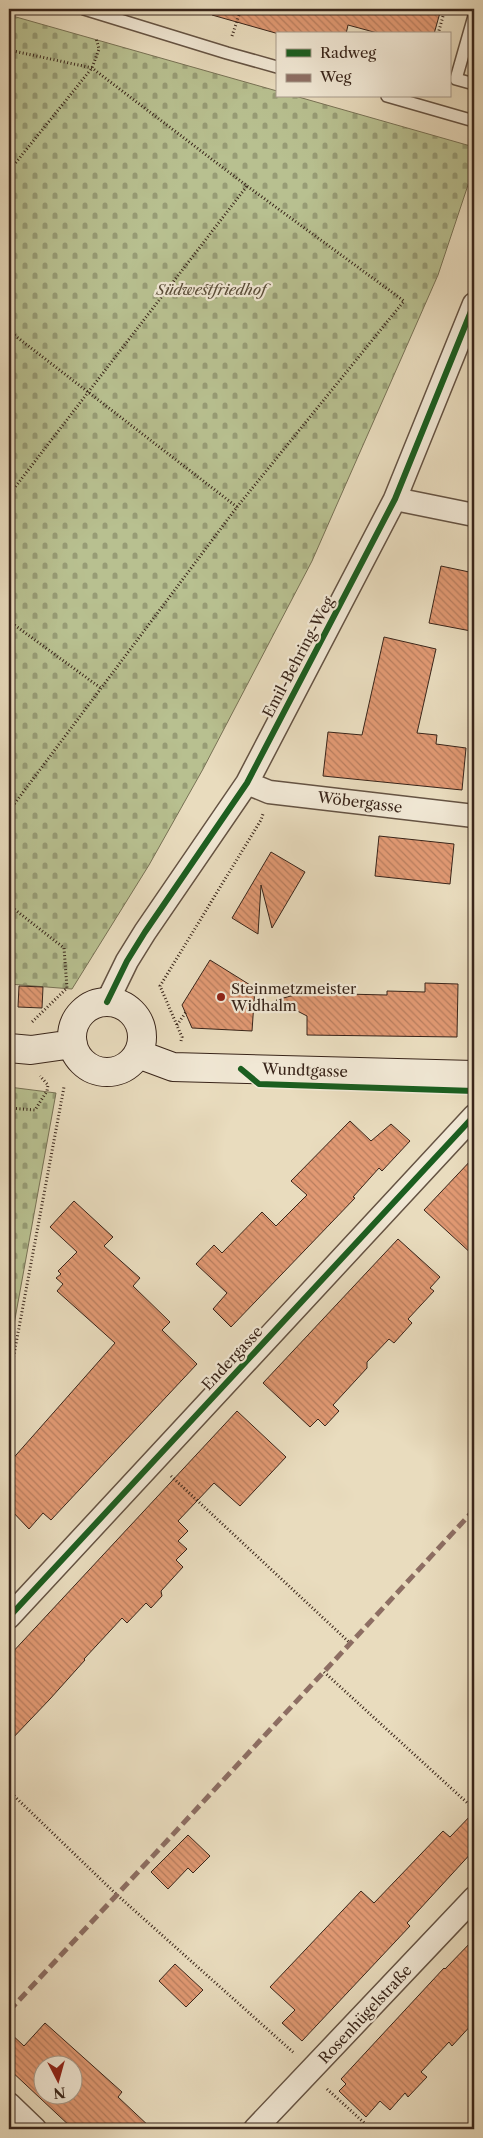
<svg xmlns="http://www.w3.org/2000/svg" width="483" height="2138" viewBox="0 0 483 2138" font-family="'Libre Caslon Text',serif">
  <defs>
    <pattern id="cemetery-stones" width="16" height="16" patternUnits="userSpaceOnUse" patternTransform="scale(1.25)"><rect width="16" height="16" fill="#b8c090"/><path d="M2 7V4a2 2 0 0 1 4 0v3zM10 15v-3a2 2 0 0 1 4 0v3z" fill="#979c75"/></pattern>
    <pattern id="building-back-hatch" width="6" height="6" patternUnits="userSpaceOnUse" patternTransform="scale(1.25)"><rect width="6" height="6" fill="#e19973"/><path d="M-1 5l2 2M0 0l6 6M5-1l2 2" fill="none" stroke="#b77d5e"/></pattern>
  </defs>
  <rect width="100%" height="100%" fill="#e9dcbe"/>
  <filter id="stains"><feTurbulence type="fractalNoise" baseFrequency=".004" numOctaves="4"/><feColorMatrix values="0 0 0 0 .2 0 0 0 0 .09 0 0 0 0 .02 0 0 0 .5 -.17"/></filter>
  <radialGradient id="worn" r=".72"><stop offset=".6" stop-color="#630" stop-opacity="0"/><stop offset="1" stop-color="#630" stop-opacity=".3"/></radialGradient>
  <path fill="url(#cemetery-stones)" stroke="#787255" d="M9,15L277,91V96H295L474,147V167L438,275L312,561L203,769L149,865L72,989L9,984Z
    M9,1087L56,1093L9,1352Z"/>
  <path fill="url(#building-back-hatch)" stroke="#39251a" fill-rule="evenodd" d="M213,9H441L434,34H381L348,25L346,34H279L212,15Z
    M441,566L474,573V615L471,631L429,623Z
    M384,637L436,649L417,733L437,735L436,744L466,748L462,790L323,776L328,732L362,735Z
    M379,836L454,844L450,884L375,876Z
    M271,852L305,872L272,928L261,885L258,934L232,918Z
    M210,960L255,988L252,1031L192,1028L182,1005Z
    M425,983L458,984L457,1037L307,1035V1016L276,1000L302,993L387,995V991L425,992Z
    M19,986L43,987L42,1008L18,1007Z
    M350,1121L371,1141L391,1124L410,1141L382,1171L379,1168L353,1197L355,1198L231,1327L213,1309L227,1293L196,1264L214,1245L222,1253L262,1212L276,1226L307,1195L291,1181Z
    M474,1157V1256L424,1210Z
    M74,1201L113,1237L104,1246L140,1278L133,1286L170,1322L162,1330L197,1364L51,1520L43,1513L29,1529L9,1508V1463L115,1343L57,1291L63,1284L56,1278L61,1274L58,1271L77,1252L50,1227Z
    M398,1239L440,1277L430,1288L434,1291L408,1319L412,1323L394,1343L389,1339L367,1362V1368L333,1405L339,1411L325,1426L318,1419L310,1427L263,1383Z
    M237,1411L286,1457L240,1506L214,1483L178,1521L188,1531L178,1541L187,1549L176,1560L183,1567L161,1591L162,1596L151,1608L146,1603L127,1623L122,1618L84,1659L85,1660L50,1699L9,1742V1656Z
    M474,1812V1850L407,1923L410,1926L302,2041L282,2023L295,2010L270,1987L361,1891L374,1903L443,1831L450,1837Z
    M188,1835L210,1856L193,1873L188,1868L168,1889L151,1872Z
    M474,1939V2022L452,2046L449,2042L421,2072L427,2077L408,2097L405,2093L390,2110L380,2101L366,2117L339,2091L346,2084L341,2079L444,1968L445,1969Z
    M175,1964L203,1990L186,2007L159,1981Z
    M45,2023L122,2092L118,2097L152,2129H73L9,2069V2032L24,2046ZM42,2066H72V2096H42Z"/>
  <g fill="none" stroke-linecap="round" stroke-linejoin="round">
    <defs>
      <path id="lane" d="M84,9L227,53L277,67
        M474,16L456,79L474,84
        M387,96L474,121"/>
      <path id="street" d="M395,499L474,515
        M247,783L269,792L474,816
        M107,1002L127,961L145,932L247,783L395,499L474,304
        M9,1617L474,1116
        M9,2104L35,2129
        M255,2129L474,1898"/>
      <path id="secondary" d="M72 1037a35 35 0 1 1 70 0a35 35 0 1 1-70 0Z
        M9,1048L31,1050L73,1044
        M138,1054L173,1067L474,1075"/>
    </defs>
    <use href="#lane" stroke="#655343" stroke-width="14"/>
    <use href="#street" stroke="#655343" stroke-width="25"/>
    <use href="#secondary" stroke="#39251a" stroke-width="30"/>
    <path stroke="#39251a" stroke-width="3" stroke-dasharray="1 2.5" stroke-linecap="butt" d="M438,34L445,9
      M232,36L241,9
      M9,50L92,68L247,186L404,301L237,507L9,811
      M9,171L92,68L99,49L96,38
      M9,331L237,507
      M9,495L247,186
      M9,621L102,689
      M9,905L64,948L67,988L32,1022
      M177,1025L186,1012
      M181,1041L182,1037L160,986L261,820L263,814
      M9,1108L35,1110L47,1091L48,1085L40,1076
      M9,1381L64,1087
      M171,1476L350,1643
      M324,1672L474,1809
      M9,1791L116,1894L294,2053
      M327,2089L371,2129"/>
    <use href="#lane" stroke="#f1e8d5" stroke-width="11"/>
    <use href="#street" stroke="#f1e8d5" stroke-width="22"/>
    <use href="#secondary" stroke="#f1e8d5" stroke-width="28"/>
    <path stroke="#8d6e63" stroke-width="5" stroke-dasharray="10 5" stroke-linecap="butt" d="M9,2011L474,1510"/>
    <defs>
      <path id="cycleway" d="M107,1002L127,961L145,932L247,783L395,499L474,304
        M241,1069L259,1084L474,1091
        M9,1617L474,1116"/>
    </defs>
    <use href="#cycleway" stroke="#f1e8d5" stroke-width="9"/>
    <use href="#cycleway" stroke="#1b5e20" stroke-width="6"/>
  </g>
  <circle fill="#8f2418" stroke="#f1e8d5" stroke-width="2" cx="221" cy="997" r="5"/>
  <g text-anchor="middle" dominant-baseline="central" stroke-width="4.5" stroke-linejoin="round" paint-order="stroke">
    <g font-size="15" font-style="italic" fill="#594c38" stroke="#f1e8d5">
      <text x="211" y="289">Südwestfriedhof</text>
    </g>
    <g font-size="15" fill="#39251a" stroke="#f1e8d5">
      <text transform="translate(298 657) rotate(-62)">Emil-Behring-Weg</text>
      <text transform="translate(360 802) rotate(7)">Wöbergasse</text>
      <text transform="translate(305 1070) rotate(2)">Wundtgasse</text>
      <text transform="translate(232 1358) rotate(-47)">Endergasse</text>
      <text transform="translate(365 2014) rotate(-47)">Rosenhügelstraße</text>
    </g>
    <g font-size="15" fill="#39251a" stroke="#f1e8d5" text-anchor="start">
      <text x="231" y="988">Steinmetzmeister<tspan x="231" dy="17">Widhalm</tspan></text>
    </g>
  </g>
  <rect width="483" height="2138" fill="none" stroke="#e9dcbe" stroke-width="30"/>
  <rect x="10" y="10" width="463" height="2118" fill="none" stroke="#39251a" stroke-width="2.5"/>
  <rect x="15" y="15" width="453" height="2108" fill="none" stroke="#39251a"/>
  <rect x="276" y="32" width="175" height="65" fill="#f1e8d5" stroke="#a79a8a"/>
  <rect x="286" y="49" width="25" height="8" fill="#1b5e20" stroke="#a79a8a"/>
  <text x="320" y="58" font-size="15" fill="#39251a">Radweg</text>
  <rect x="286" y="74" width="25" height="8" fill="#8d6e63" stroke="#a79a8a"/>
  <text x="320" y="82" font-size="15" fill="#39251a">Weg</text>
  <g transform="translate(58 2080) rotate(174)"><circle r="24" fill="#f1e8d5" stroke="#a79a8a"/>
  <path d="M0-4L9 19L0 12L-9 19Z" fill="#8f2418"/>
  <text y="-8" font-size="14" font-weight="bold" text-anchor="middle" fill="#39251a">N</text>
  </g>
  <rect width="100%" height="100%" filter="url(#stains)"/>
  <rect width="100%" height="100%" fill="url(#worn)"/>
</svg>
